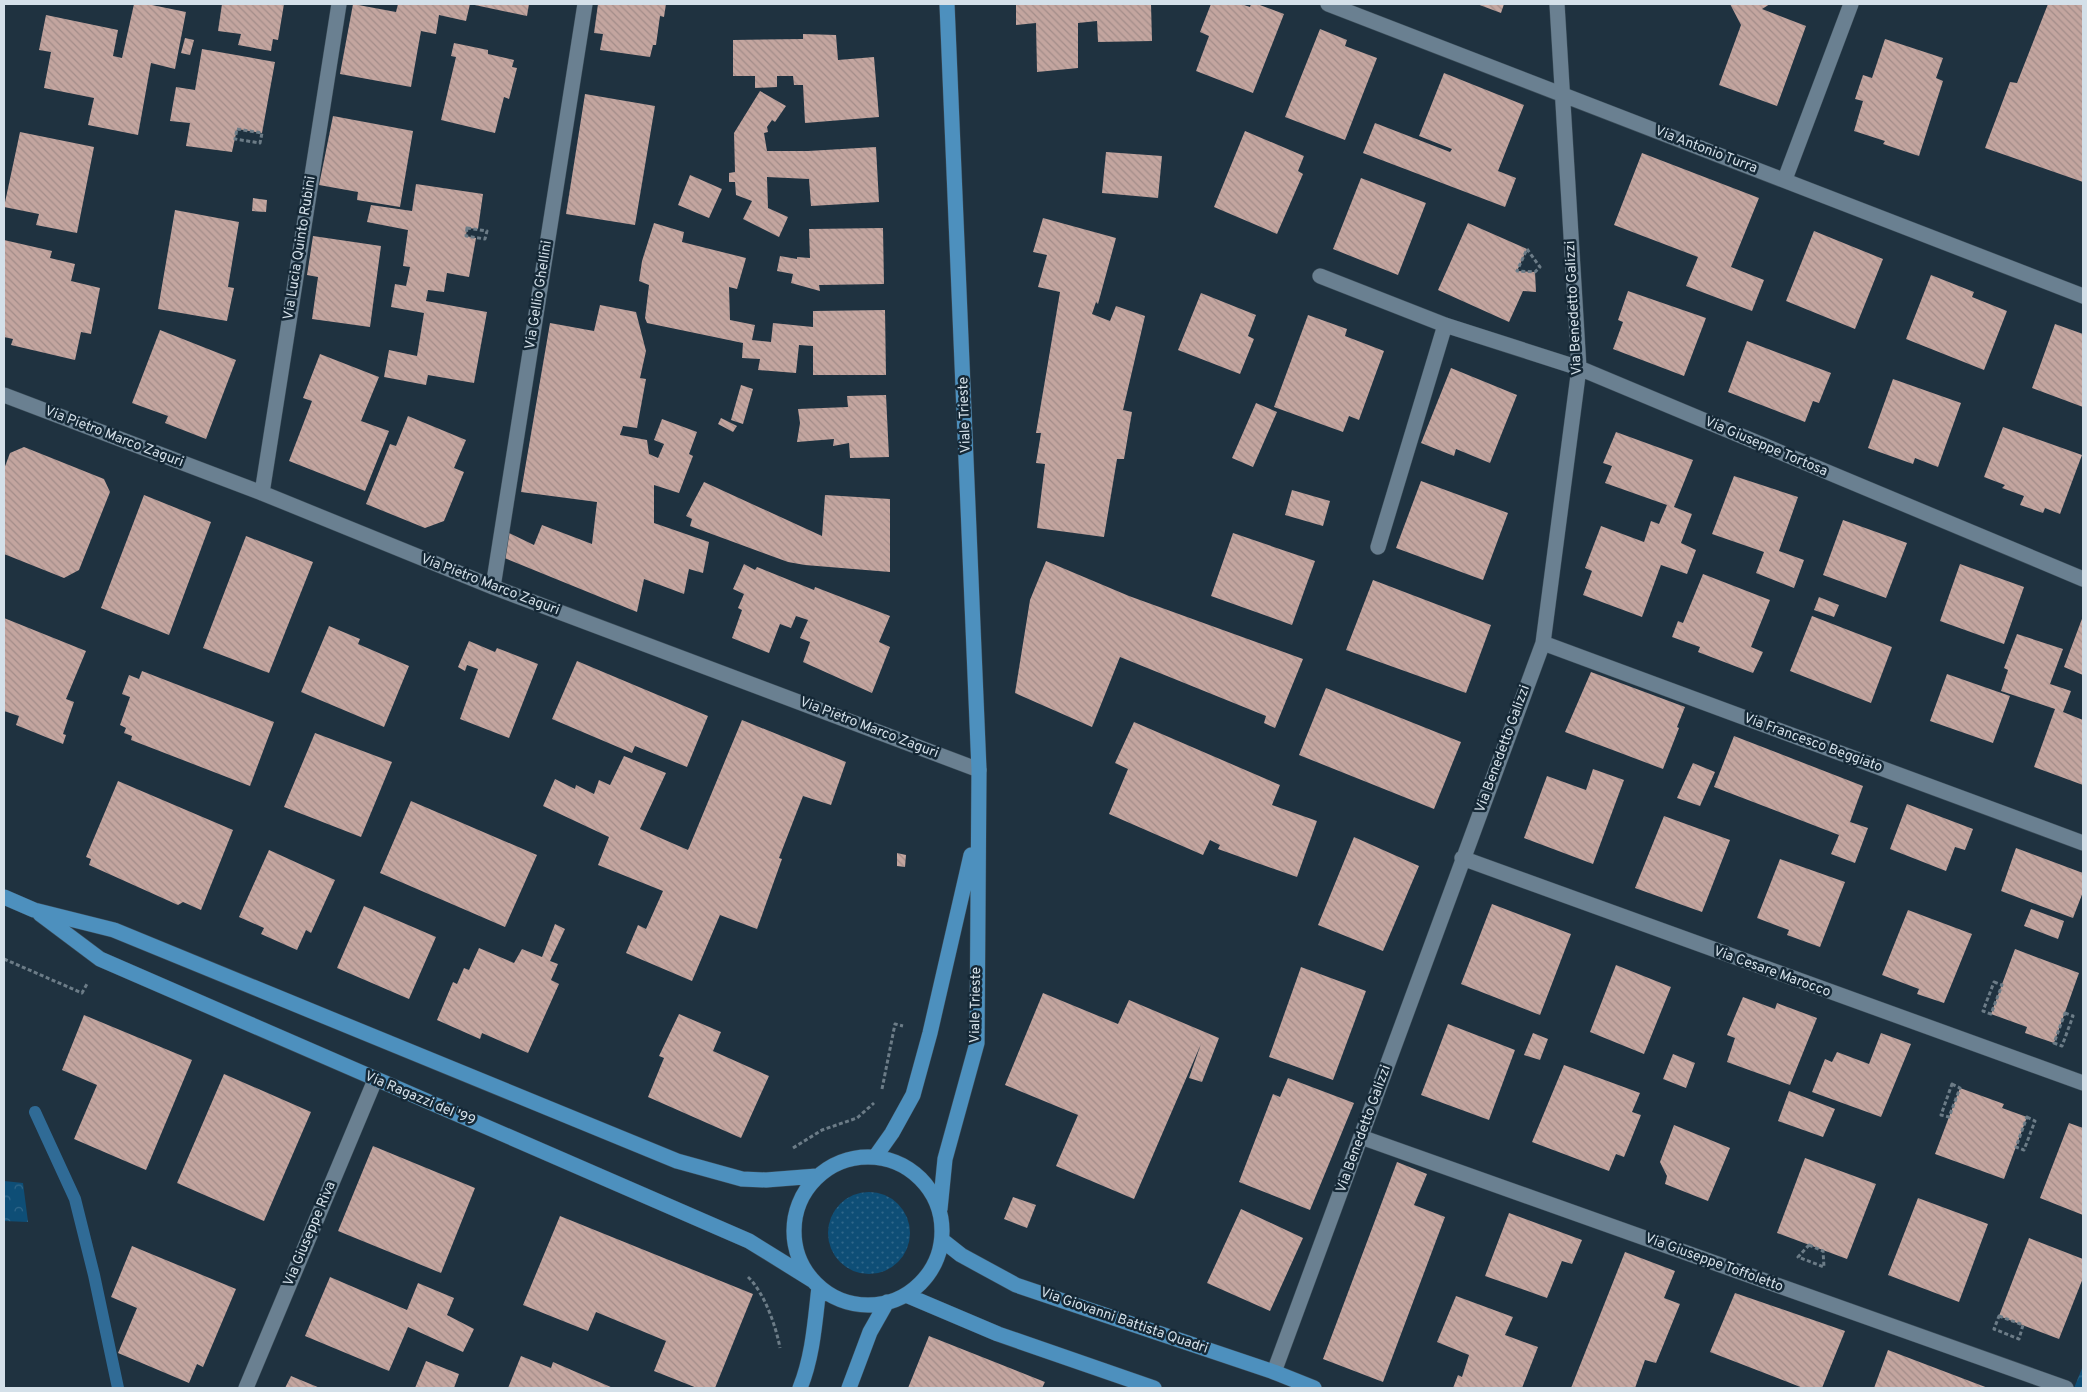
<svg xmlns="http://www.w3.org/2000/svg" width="2087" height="1392" viewBox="0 0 2087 1392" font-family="Overpass,sans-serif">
  <defs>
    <pattern id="park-crowns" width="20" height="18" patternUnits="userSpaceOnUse" patternTransform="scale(1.25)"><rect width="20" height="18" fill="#0e4e76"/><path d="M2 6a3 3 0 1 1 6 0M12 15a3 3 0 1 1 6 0" fill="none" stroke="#30678a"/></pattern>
    <pattern id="garden-dots" width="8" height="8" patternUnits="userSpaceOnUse" patternTransform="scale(1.25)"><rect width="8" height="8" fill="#0e4e76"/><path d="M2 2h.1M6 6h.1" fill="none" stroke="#30678a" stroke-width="1.8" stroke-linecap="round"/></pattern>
    <pattern id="building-back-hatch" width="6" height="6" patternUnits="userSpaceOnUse" patternTransform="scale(1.25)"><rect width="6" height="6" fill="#c3a59f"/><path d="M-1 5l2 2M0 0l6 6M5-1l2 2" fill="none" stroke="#a28c89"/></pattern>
  </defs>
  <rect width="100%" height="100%" fill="#1f3240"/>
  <path fill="url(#park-crowns)" d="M4,1181L23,1183L28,1222L4,1221Z
    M2083,1366V1388H2074Z"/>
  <path fill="url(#garden-dots)" d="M828 1233a41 41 0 1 1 82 0a41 41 0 1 1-82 0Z"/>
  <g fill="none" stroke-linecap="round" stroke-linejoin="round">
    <path stroke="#306b96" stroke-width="12" d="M35,1112L75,1199L94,1275L118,1388"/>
  </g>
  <path fill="url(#building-back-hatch)" d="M134,4H147L186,12L175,69L151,63L138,135L88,125L94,98L44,88L51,52L39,50L46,15L118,30L113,56L122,58Z
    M222,4H284L278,40L273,39L271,51L238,45L241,34L218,31Z
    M353,4L396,12L398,4H470L466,21L439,15L436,34L421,31L411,87L340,74Z
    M470,4H529L527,16Z
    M598,4H666L664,17L660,16L656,45H653L650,57L600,50L603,34L594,33Z
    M1016,4H1151L1152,41L1098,42L1097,21L1078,23V68L1037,72L1036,23L1016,25Z
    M1211,4L1227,5L1228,4H1241L1250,7L1251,4H1257L1284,14L1253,93L1196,71L1209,36L1200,32Z
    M1477,4H1504L1501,13Z
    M1730,4H1770L1762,9L1806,26L1777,106L1719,85L1741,25Z
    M2048,4H2083V182L1985,148L2010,82L2017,83Z
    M1320,29L1347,40L1345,46L1377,58L1345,140L1285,117Z
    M803,34L836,35L838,60L874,57L879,117L805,123L803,85H794L793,76H777V87L755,88V76H733V40L803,39Z
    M185,38L194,40L190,55L181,53Z
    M1885,39L1943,58L1936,78L1943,81L1919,156L1883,144L1885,141L1854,131L1863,101L1855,99L1863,75L1872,78Z
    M454,43L488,50V54L514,60L512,67L517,68L509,99L504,97L495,133L441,120L456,57L451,56Z
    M202,49L275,62L262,133L237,129L232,152L186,146L190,123L170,121L176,87L195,90Z
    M1444,73L1524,105L1498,171L1516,178L1505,207L1363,153L1375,123L1450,152L1452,149L1419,136Z
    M760,91L786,106L775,122L772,120L767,127L768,132L764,133L767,151H808L876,147L879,202L811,206L809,179L767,177L768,208L788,217L779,237L743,219L752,201L736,195L735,182H729V173L735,172L734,133Z
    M585,94L655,106L635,225L566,214Z
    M333,116L413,131L400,207L357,200L358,192L319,185Z
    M1245,131L1304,156L1298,171L1303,174L1277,234L1214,207Z
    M20,132L94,147L77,233L36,225L39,214L4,207Z
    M1106,152L1162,156L1158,198L1102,193Z
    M1642,153L1759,198L1731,267L1764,280L1752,311L1686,286L1698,257L1614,225Z
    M690,175L722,189L709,218L678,205Z
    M1361,178L1426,203L1398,275L1333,249Z
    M416,184L483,194L478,229L467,228L466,236L476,238L469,277L447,273L444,292L428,290L426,301L487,312L474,383L428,375L426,385L384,377L389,350L417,356L424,313L391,307L395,284L406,286L410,267L403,266L408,230L367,222L371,205L412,211Z
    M253,198L267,200L266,212L252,211Z
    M175,210L239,222L228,287L234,288L227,321L158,309Z
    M1043,218L1116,238L1098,304L1096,302L1092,314L1110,321L1116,306L1145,316L1123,410L1132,412L1124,459H1117L1104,537L1037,528L1045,464L1036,463L1041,433H1036L1060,292L1038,287L1047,255L1033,252Z
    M654,223L684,232L682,242L746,258L737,289L729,287L730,320L755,325L752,340L771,342L773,323L813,327V311L885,310L886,375H813V346L799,345L796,373L758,370L760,359L742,358L743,343L647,323L645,318L649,285L639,281L642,261Z
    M1468,223L1527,249L1517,271L1535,272L1536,292L1523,291L1509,322L1438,290Z
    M883,228L884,284L819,285L820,291L791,283L793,274L777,271L780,256L797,259V257L810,258L809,229Z
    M1814,231L1883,259L1855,329L1786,301Z
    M313,236L381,246L370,327L312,319L318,277L307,275Z
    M4,240L52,251L50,258L75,264L71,281L100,288L91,334L81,332L75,360L11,345L13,339L4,337Z
    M1931,275L1974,292L1972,297L2007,311L1984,370L1906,339Z
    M1628,291L1706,318L1684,376L1613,349L1623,322L1618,320Z
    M1201,293L1256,315L1248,336L1254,339L1240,374L1178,350Z
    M600,305L636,312L646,351L640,378L646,379L637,428L623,426L620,435L647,440L649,454L658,458L664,444L654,440L662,419L697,432L689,454L693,456L679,493L654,485V523L709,542L703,573L689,569L684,594L644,579L637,612L497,555L503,530L534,545L542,525L592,544L597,502L521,492L550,323L594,331Z
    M1308,315L1347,329L1345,336L1384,351L1359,420L1349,416L1343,432L1274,407Z
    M2055,324L2083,334V407L2032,388Z
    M160,330L236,360L206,439L165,423L168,416L132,403Z
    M1747,341L1831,373L1819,403L1813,401L1805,422L1728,392Z
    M320,354L379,377L361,421L389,431L365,491L289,461L312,401L303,398Z
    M1451,368L1517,395L1490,463L1456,449L1454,456L1421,443Z
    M1893,379L1961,403L1938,467L1915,458L1913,464L1868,448Z
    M741,385L753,389L743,424L731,420Z
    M886,395L889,457L850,458L849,443L833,446L834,439L797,442L800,423L798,409L848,407L847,396Z
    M1256,403L1277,412L1253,467L1232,458Z
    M408,416L466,440L454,468L464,472L444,521L425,528L366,504L390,444L396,446Z
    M721,418L737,426L733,432L718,424Z
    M2003,427L2082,455L2060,514L2045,508L2043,513L2020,505L2024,496L2002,488L2005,485L1984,477Z
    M1616,432L1693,460L1674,507L1692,514L1681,543L1696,550L1687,574L1661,565L1642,617L1583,595L1592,571L1585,568L1601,526L1644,542L1651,521L1659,524L1667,505L1605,483L1612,466L1603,463Z
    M24,447L104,479L110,492L79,570L64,578L4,554V469L10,453Z
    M1734,476L1798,497L1779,551L1804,560L1794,588L1756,573L1764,552L1712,534Z
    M1421,481L1508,513L1483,580L1396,548Z
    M704,482L822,536L825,495L890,499V572L805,565L788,562L690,526L692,519L686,516Z
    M1292,490L1330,501L1323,526L1285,515Z
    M144,495L211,522L169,635L101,608Z
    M1843,520L1907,543L1886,598L1823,575Z
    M1233,533L1315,561L1292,625L1211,596Z
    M246,536L313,562L269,673L203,648Z
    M1046,561L1129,596L1303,659L1275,728L1264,723L1266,716L1120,657L1092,727L1015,693L1030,600Z
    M744,564L755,570L757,567L814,590L815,587L890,616L879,642L890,647L872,693L803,662L810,642L800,638L808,620L796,616L791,628L780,624L769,653L732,638L742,610L738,608L744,594L733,589Z
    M1960,564L2024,587L2004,644L1940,621Z
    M1703,574L1770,600L1751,647L1763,652L1753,673L1698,652L1700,647L1672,637L1678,621L1683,623Z
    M1373,580L1491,625L1466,693L1346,650Z
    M1819,597L1839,605L1834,617L1814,610Z
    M1812,616L1892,647L1871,703L1790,671Z
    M2083,616V675L2064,667Z
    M4,618L86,651L66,699L74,702L63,734L66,735L63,744L16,725L19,716L4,711Z
    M329,626L360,639L358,644L409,666L384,727L301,692Z
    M2017,634L2063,649L2050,684L2071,691L2063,712L2083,720V785L2034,767L2055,709L2001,691L2008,670L2004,668Z
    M469,641L495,652L497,648L538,664L509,738L460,719L478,669L467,665L465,671L458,667Z
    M577,661L708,716L687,767L635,746L632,753L552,719Z
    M142,671L274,722L250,786L131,740L132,736L124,733L126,728L120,725L130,697L122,694L129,675L139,679Z
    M1591,672L1685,707L1677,727L1679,728L1663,769L1565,732Z
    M1947,674L2010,696L1993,743L1930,721Z
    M1326,688L1461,742L1434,809L1299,755Z
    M742,720L846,762L831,805L803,796L779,858L782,859L757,929L720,915L692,981L626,953L638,925L646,929L663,891L598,865L609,837L543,806L555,779L575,789L576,785L594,794L599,780L610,785L624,756L666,773L640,829L688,850Z
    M1134,722L1280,785L1272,805L1317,821L1297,877L1218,849L1220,845L1210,840L1203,855L1109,814L1128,769L1115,763Z
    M315,733L392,762L361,837L284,807Z
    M1734,736L1863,786L1850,822L1868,828L1855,863L1831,854L1839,835L1714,787Z
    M1693,763L1715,772L1700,806L1677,798Z
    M1593,769L1624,780L1593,864L1524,838L1547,776L1586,790Z
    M118,781L233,830L201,910L183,902L178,905L89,865L91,859L86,857Z
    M411,801L537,855L505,927L380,873Z
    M1907,804L1973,829L1965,850L1955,847L1946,871L1890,849Z
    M1664,816L1730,840L1702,912L1635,888Z
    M1354,837L1419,866L1383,951L1318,925Z
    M2016,848L2083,873V892L2073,918L2001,891Z
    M269,850L335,880L311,933L306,930L297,950L261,934L264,928L239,917Z
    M897,853L906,855L905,867L897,866Z
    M1780,859L1845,882L1820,947L1787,935L1789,930L1757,918Z
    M1492,904L1571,934L1540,1015L1461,984Z
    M364,906L436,937L409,999L337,968Z
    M2031,909L2064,921L2058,939L2024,926Z
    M1908,910L1972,934L1944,1003L1917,994L1919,989L1882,975Z
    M555,924L565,929L550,961L558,964L551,980L559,984L528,1053L482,1033L480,1039L437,1020L453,982L457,984L464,968L469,970L479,948L514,963L522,949L542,957Z
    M2015,949L2079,973L2054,1043L2025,1033L2027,1027L1991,1014Z
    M1616,965L1671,987L1644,1054L1590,1032Z
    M1301,967L1366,991L1333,1080L1269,1057Z
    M1043,993L1118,1024L1129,1000L1219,1038L1202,1082L1189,1078L1201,1044L1134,1199L1056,1166L1078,1115L1005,1085Z
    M1743,997L1775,1009L1777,1003L1817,1018L1790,1085L1727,1062L1735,1038L1727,1035Z
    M679,1014L721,1032L713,1051L769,1076L741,1138L648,1097L664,1058L659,1056Z
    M84,1015L192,1060L146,1170L74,1139L97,1085L62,1070Z
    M1448,1024L1515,1050L1489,1120L1421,1095Z
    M1533,1033L1548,1039L1540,1060L1524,1055Z
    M1881,1033L1911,1044L1881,1117L1812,1092L1825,1059L1832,1062L1837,1052L1869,1064Z
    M1673,1054L1695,1063L1686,1088L1663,1079Z
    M1564,1065L1640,1093L1632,1112L1641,1115L1624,1157L1616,1154L1609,1171L1532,1142Z
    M224,1074L311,1112L264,1221L177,1183Z
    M1288,1078L1354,1103L1310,1210L1239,1182L1273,1094L1280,1097Z
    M1960,1088L2004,1104L2002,1108L2027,1117L2004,1179L1935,1154Z
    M1789,1091L1835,1109L1823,1137L1778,1121Z
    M2069,1123L2083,1128V1215L2040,1198Z
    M1674,1125L1730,1148L1708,1201L1665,1184L1667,1176L1660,1162Z
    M373,1146L475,1188L441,1273L338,1231Z
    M1805,1158L1876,1184L1847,1259L1777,1233Z
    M1397,1162L1427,1174L1414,1205L1445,1217L1383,1382L1323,1359Z
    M1013,1197L1036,1205L1027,1228L1004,1219Z
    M1918,1198L1988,1224L1959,1302L1888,1275Z
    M1241,1209L1303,1238L1270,1311L1207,1283Z
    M1509,1213L1582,1240L1572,1264L1562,1261L1547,1298L1485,1276Z
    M560,1216L753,1294L715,1388H697L654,1371L666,1341L596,1312L588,1331L523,1305Z
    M2029,1238L2083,1259V1278L2059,1339L1999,1316Z
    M132,1246L236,1289L203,1367L197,1364L189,1383L118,1353L137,1308L111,1297Z
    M1625,1252L1675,1271L1664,1298L1680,1304L1656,1363L1645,1360L1635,1388H1571Z
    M330,1277L407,1310L418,1283L454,1298L447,1315L474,1329L463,1352L408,1327L389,1371L305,1336Z
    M1735,1293L1845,1331L1822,1388H1803L1710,1352Z
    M1456,1296L1513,1317L1505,1335L1538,1347L1522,1388H1453L1458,1375L1462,1377L1469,1355L1437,1342Z
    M929,1336L1045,1382L1042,1388H908Z
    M1888,1350L1988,1388H1874Z
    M521,1356L551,1368L553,1362L613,1388H508Z
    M426,1361L459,1374L454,1388H415Z
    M291,1376L320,1388H285Z"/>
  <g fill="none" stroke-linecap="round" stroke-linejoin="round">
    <defs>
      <path id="minor" d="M1328,4L2083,296
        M1785,179L1851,4
        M1320,276L1445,325L1579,368L2083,579
        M4,395L262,493L493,587L979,770
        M262,493L339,4
        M1378,547L1445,325
        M493,587L585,4
        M1543,643L2083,843
        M1462,858L2083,1083
        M1361,1137L2066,1388
        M1274,1372L1543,643L1579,368L1557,4
        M246,1388L375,1080"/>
      <path id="major" d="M4,897L34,910L114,930L677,1161L742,1179L766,1180L817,1176
        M40,914L100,959L749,1241L812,1280
        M794 1231a74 74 0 1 1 148 0a74 74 0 1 1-148 0Z
        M875,1157L892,1133L913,1095L930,1033L971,855
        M940,1209L945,1159L977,1043L979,770L947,4
        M942,1240L961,1255L1016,1285L1274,1372L1314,1388
        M906,1295L998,1334L1154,1388
        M800,1388C813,1356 815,1321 819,1287
        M849,1388L870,1332L887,1302"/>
    </defs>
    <use href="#minor" stroke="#3c4d59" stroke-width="16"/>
    <use href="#major" stroke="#3c4d59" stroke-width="16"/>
    <path stroke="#6c7c87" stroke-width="3" stroke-dasharray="4 2.5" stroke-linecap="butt" d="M237,129L262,133L260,143L235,139Z
      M467,228L487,231L485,239L466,236Z
      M1527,249L1540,267L1535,272L1517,271Z
      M4,959L82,993L87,984
      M1994,982L2002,985L1991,1014L1983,1011Z
      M2065,1013L2073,1016L2062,1046L2054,1043Z
      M1952,1084L1960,1088L1949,1117L1941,1115Z
      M882,1089L895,1024L903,1026
      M2027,1117L2035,1121L2024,1150L2016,1147Z
      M793,1148L822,1130L857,1118L874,1103
      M1809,1245L1823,1251L1824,1267L1798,1257Z
      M748,1277C764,1292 776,1326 780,1348
      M1999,1316L2023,1325L2019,1339L1994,1329Z"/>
    <use href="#minor" stroke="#6a8091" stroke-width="15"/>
    <use href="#major" stroke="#4d90be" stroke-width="15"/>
  </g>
  <g text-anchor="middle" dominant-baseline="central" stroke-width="5" stroke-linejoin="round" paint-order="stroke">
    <g font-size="14" fill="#d4e0e9" stroke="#152836">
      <text transform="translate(1706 150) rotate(21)">Via Antonio Turra</text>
      <text transform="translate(300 248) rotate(-81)">Via Lucia Quinto Rubini</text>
      <text transform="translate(539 295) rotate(-81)">Via Gellio Ghellini</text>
      <text transform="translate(1574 308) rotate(-93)">Via Benedetto Galizzi</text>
      <text transform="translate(965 415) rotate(-92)">Viale Trieste</text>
      <text transform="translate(114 437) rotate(21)">Via Pietro Marco Zaguri</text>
      <text transform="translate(1766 447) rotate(23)">Via Giuseppe Tortosa</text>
      <text transform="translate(490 585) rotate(21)">Via Pietro Marco Zaguri</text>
      <text transform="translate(869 728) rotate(21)">Via Pietro Marco Zaguri</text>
      <text transform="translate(1813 743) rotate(20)">Via Francesco Beggiato</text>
      <text transform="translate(1503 749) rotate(-70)">Via Benedetto Galizzi</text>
      <text transform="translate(1772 972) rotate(20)">Via Cesare Marocco</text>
      <text transform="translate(976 1005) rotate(-89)">Viale Trieste</text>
      <text transform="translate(420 1099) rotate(23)">Via Ragazzi del '99</text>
      <text transform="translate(1364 1129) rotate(-70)">Via Benedetto Galizzi</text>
      <text transform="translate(310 1234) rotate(-67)">Via Giuseppe Riva</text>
      <text transform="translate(1714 1263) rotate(20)">Via Giuseppe Toffoletto</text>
      <text transform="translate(1124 1321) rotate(19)">Via Giovanni Battista Quadri</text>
    </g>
  </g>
  <rect width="2087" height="1392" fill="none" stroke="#d4e0e9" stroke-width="10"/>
</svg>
